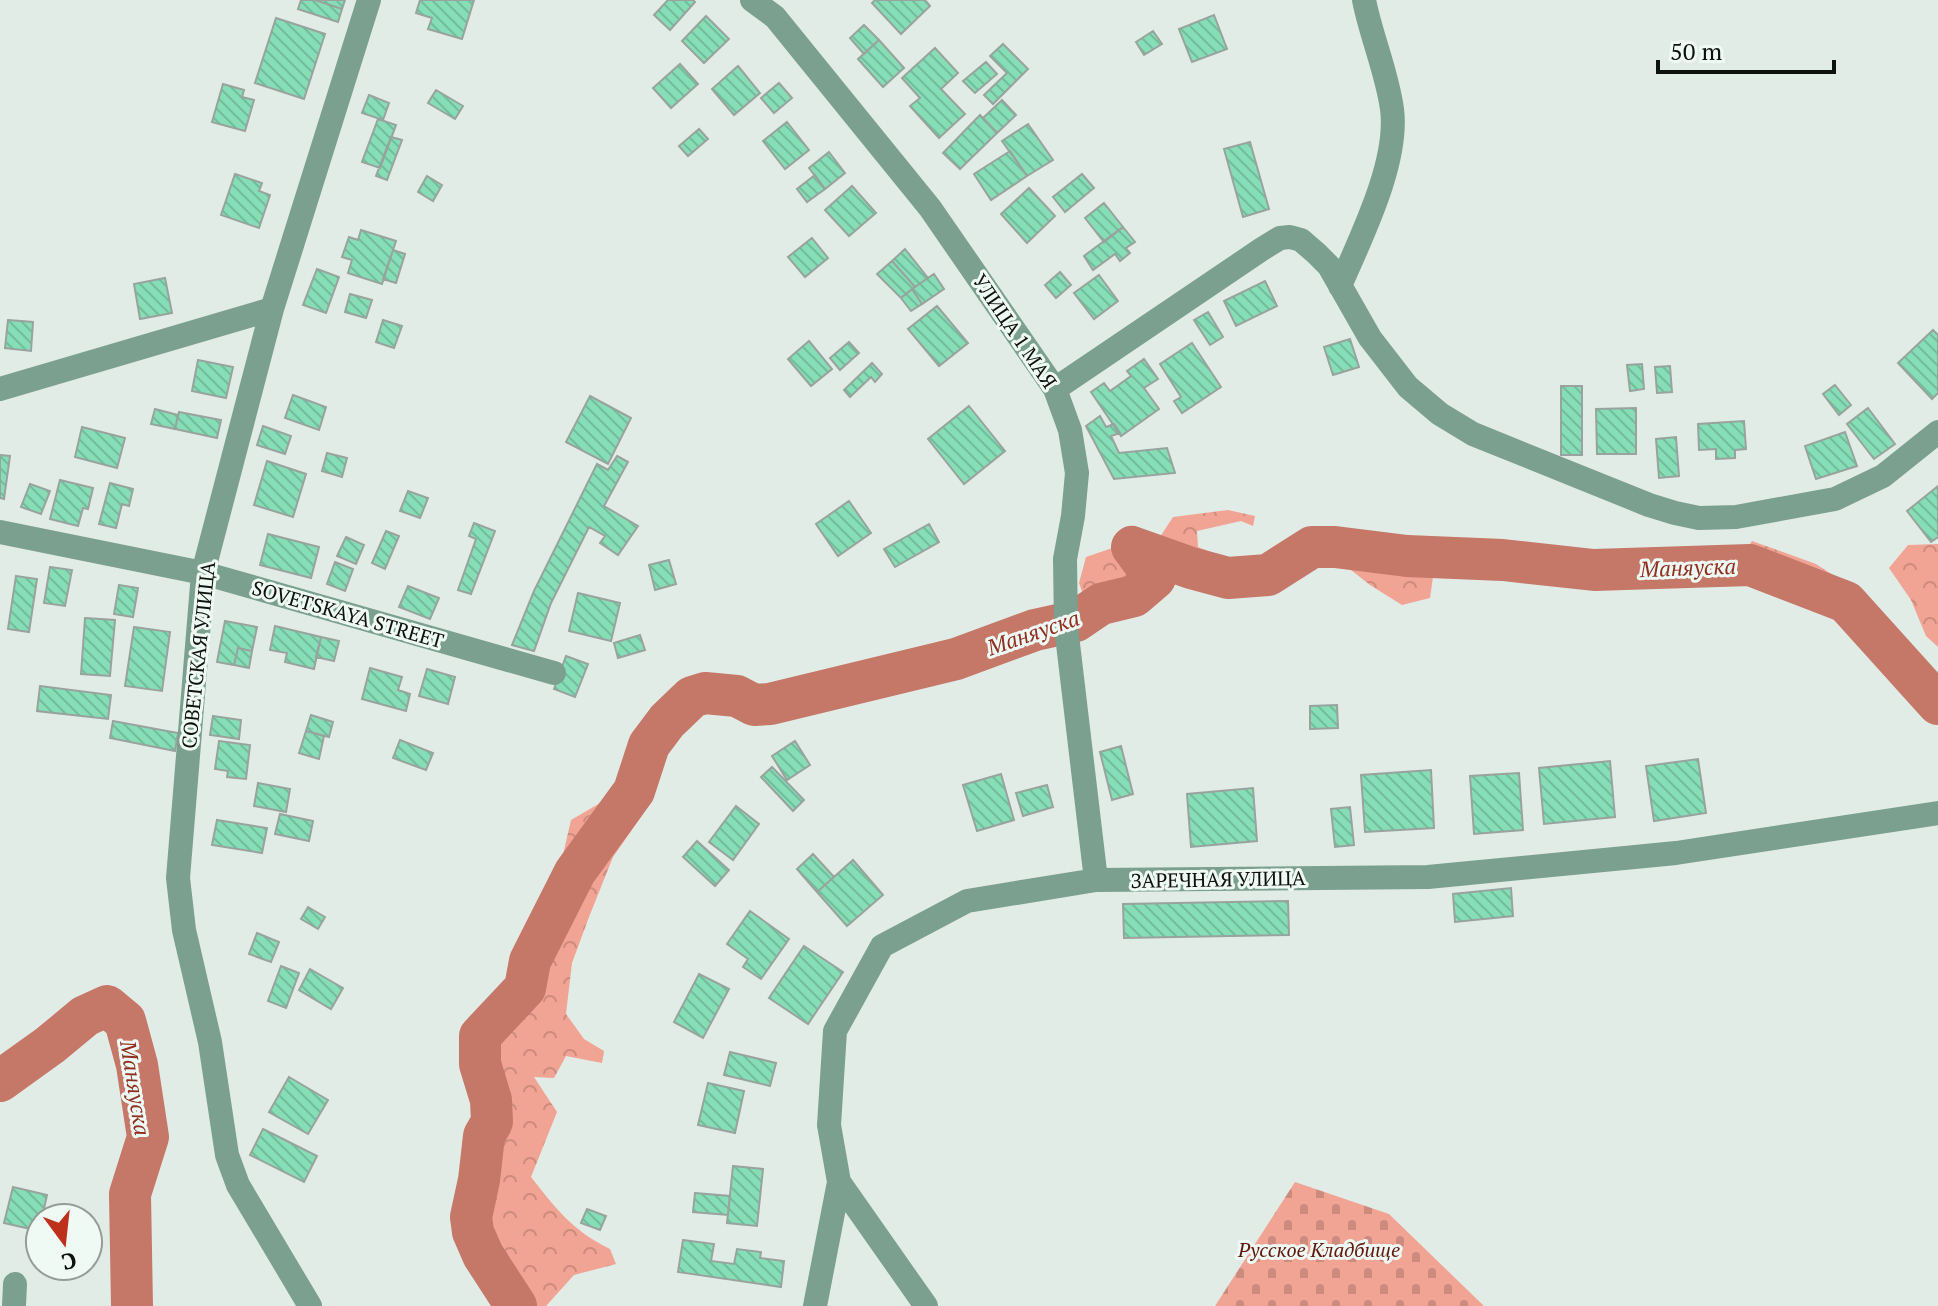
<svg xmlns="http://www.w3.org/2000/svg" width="1938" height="1306" viewBox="0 0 1938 1306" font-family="'PT Serif',serif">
	<defs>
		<pattern id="forest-crowns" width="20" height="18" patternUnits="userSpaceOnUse" patternTransform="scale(2)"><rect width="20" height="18" fill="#f1a394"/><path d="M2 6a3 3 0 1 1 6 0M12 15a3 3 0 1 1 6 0" fill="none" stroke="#cd8b7e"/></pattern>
		<pattern id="cemetery-stones" width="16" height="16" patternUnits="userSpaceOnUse" patternTransform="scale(2)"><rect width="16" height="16" fill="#f1a394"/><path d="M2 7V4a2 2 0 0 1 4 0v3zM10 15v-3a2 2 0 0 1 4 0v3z" fill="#cd8b7e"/></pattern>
		<pattern id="building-back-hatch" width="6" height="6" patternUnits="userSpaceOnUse" patternTransform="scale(2)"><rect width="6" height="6" fill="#86deb7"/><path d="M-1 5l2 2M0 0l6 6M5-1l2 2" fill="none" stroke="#72bd9c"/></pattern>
	</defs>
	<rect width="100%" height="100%" fill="#e2ece7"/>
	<path fill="url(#forest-crowns)" d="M1228,510l27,6 -2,10 -12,-5 -44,10 1,16 15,6 9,8 -39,-2 -29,-7 -16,8 16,10 -14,15 -55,15 -6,-17 7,-26 41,-14 31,-3 15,-23z
		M1393,536l27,5 17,8 -7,49 -28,7 -32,-20 -19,-15 8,-28z
		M1752,541l64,23 46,30 76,83v39l-23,-16 -28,-43 -106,-74 -42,-23z
		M1938,544v103l-12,-11 -15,-36 -22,-32 19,-23z
		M642,794l8,3 -7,17 -30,43 -24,60 -17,46 -6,51 18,25 20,12 -2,12 -36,-7 -12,22 -20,-1 23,35 -26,65c26,33 41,53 79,72l6,15 -42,11 -28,31h-27l1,-14 -33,-53 -7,-31 3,-157 79,-192 9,-39 36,-21z"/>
	<path fill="url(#cemetery-stones)" d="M1295,1182l94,32 95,92h-269z"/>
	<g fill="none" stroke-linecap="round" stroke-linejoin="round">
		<path stroke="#c57768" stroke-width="42" d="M0,1081l50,-36 35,-29 22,-10 18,15 12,44 11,72 -18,57 2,112
			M516,1306l-33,-51 -10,-23 -2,-15 8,-37 5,-44 8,-14 -1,-22 -11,-36v-28l45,-48 5,-27 45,-89 59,-81 15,-46 18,-24 25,-24 13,-4 32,3 17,9 16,-1 186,-45 79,-29 41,-9 25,-17 33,-8 21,-18 -23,-31 59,21 37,10 40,-3 44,-28h23l72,9 96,4 91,10 156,-5 96,37 92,102"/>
	</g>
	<path fill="url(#building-back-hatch)" stroke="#99a39e" stroke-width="2" d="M301,0h14l27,9 -4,13 -40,-13z
		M315,0h30l-3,9z
		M420,0h54l-12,39 -34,-10 4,-11 -16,-5z
		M668,0h25l2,2 -25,28 -16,-15z
		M875,0h50l5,6 -29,28 -29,-31z
		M1214,15l13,34 -35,13 -13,-33z
		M706,16l23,23 -25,24 -22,-22z
		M276,18l49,16 -21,65 -49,-16z
		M864,25l15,15 -15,14 -14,-16z
		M1153,31l9,13 -18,11 -8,-13z
		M879,40l25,28 -21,19 -25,-28z
		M1003,44l25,25 -35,35 -9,-9 23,-22 -17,-17z
		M935,48l23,25 -17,16 24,25 -26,24 -29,-32 10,-8 -18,-20z
		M986,62l11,12 -22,19 -12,-12z
		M680,64l18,20 -27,24 -18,-20z
		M738,66l22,27 -26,22 -22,-26z
		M779,83l13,15 -18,15 -13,-15z
		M223,84l21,6 -2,7 12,3 -9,31 -33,-9z
		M436,90l27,16 -8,13 -27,-16z
		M369,95l20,8 -6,17 -21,-7z
		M1002,100l14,15 -19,18 -14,-15z
		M980,115l17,18 -37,36 -17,-16z
		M378,119l18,6 -16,43 -18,-6z
		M787,122l22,28 -24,19 -22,-28z
		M1028,124l25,36 -26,16 -25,-35z
		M699,129l9,10 -20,17 -9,-10z
		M391,137l11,3 -15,40 -11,-4z
		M1250,142l19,67 -26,8 -19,-68z
		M1010,151l17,25 -36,24 -17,-26z
		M829,152l16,21 -20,16 -16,-21z
		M235,174l27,9 -3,8 11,4 -11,33 -38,-13z
		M1082,174l12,14 -29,24 -12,-15z
		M815,175l10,14 -18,13 -10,-13z
		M427,176l15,9 -9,16 -15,-9z
		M852,186l24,27 -27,23 -24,-26z
		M1029,188l26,28 -28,27 -26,-29z
		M1104,203l19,24 -19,15 -19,-24z
		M1123,227l12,15 -9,6 4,5 -10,8 -5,-7 -22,16 -9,-14z
		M361,230l35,11 -14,43 -34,-11 4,-13 -10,-3 7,-20 9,3z
		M812,238l16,20 -23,19 -17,-20z
		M905,249l23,29 -13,9 -23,-26z
		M393,250l12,4 -9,29 -13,-4z
		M892,261l23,26 -14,11 -24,-24z
		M317,269l22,8 -13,36 -23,-8z
		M1060,272l11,13 -15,13 -11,-13z
		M934,274l10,15 -22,15 -10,-15z
		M1099,275l19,26 -24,18 -20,-26z
		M165,278l7,35 -32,6 -6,-35z
		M1265,281l12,25 -41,20 -12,-25z
		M912,289l10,15 -11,7 -10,-13z
		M350,294l22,6 -6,18 -21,-6z
		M937,306l31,37 -29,23 -31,-37z
		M1208,312l15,25 -13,8 -16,-25z
		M8,320l25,2 -2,29 -26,-3z
		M383,320l19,6 -8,22 -18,-6z
		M1933,330l5,5v58l-6,6 -34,-36z
		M1350,339l9,28 -26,8 -9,-28z
		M809,341l23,28 -21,17 -23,-27z
		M849,342l10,11 -19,17 -10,-12z
		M1192,343l29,44 -39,26 -8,-12 7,-4 -21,-33z
		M1144,359l14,20 -14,9 15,21 -38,27 -30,-44 13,-9 6,8 21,-15 -4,-5z
		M198,360l35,7 -7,31 -34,-7z
		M872,363l10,11 -7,8 -4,-5 -21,20 -6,-7z
		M1642,364l2,25 -14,2 -3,-26z
		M1670,366l2,26 -15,1 -2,-26z
		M1835,385l16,20 -12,10 -16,-21z
		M1561,386h21v69h-21z
		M293,395l33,12 -7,23 -34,-12z
		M590,396l41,22 -23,46 -42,-22z
		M969,406l36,45 -41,33 -36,-45z
		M1636,408v46h-39l-1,-45z
		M1868,408l27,36 -21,15 -27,-35z
		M155,409l23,6 -3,14 -24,-5z
		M179,412l42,8 -4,18 -42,-9z
		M1100,416l6,11 8,-3 6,9 -9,3 8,17 48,-5 8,25 -61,6 -28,-53z
		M1744,421l2,28 -11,1v8l-19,1v-10l-17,1 -1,-26z
		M263,426l28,10 -6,18 -28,-9z
		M82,427l43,11 -8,30 -42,-11z
		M1845,432l12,34 -41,13 -11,-33z
		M1676,437l3,39 -20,2 -3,-39z
		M327,453l20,5 -5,19 -20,-6z
		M0,455l10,1 -6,43 -4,-1z
		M617,456l11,6 -24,44 34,20 -20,29 -18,-12 5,-7 -16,-9 -38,76 -17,48 -22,-6 22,-54 63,-127 11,6z
		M267,461l39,13 -13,43 -39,-12z
		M60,480l33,8 -5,21 -5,-1 -5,18 -28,-7z
		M110,483l23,6 -4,17 -7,-2 -6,24 -17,-4z
		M30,484l20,7 -9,23 -20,-7z
		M1938,486v51l-7,5 -24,-31z
		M408,491l20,7 -8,20 -20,-7z
		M849,501l22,32 -33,23 -22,-32z
		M474,523l21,8 -24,63 -13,-4 18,-51 -7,-3z
		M929,524l10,18 -44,25 -11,-18z
		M386,531l13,5 -14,33 -13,-6z
		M268,534l51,13 -8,31 -51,-13z
		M346,537l18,8 -8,19 -19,-8z
		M669,560l7,24 -21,6 -6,-25z
		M335,562l18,7 -8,22 -18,-7z
		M50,567l22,3 -7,36 -21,-3z
		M16,576l21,3 -8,53 -21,-3z
		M119,585l19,3 -5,29 -19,-3z
		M408,586l31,12 -9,21 -31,-12z
		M578,593l42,10 -9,38 -42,-10z
		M85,618l30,2 -5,56 -29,-2z
		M225,621l32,6 -5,24 -14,-3 -4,17 -17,-3z
		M275,626l46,11 -7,32 -29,-7 2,-9 -17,-3z
		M134,627l36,5 -8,59 -37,-5z
		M640,635l5,15 -27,8 -4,-15z
		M321,637l18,4 -5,20 -18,-4z
		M238,648l14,3 -3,17 -15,-3z
		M566,656l22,8 -13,33 -21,-8z
		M370,668l32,9 -4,13 12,4 -4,17 -44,-12z
		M427,669l28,8 -7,27 -29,-8z
		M40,686l71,9 -3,24 -71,-8z
		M1337,705l1,23 -28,1v-23z
		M311,715l22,7 -4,15 -23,-6z
		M213,716l28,4 -2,19 -29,-4z
		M113,721l65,12 -3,18 -65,-13z
		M306,731l18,5 -5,23 -20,-6z
		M400,740l33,13 -7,17 -33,-12z
		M219,741l31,4 -4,34 -19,-2 1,-6 -13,-2z
		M795,741l15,24 -23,15 -15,-24z
		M1121,746l12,48 -21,6 -12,-48z
		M1698,759l8,54 -52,8 -8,-55z
		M1610,761l5,56 -71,7 -5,-56z
		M772,767l32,33 -11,11 -32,-34z
		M1431,770l3,58 -69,4 -4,-57z
		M1519,773l4,57 -49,4 -4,-58z
		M1001,774l13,46 -37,11 -14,-46z
		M258,783l32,6 -4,23 -32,-6z
		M1047,785l6,22 -30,9 -7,-23z
		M1253,788l4,53 -66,6 -4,-53z
		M736,806l23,18 -26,36 -24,-18z
		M1350,807l4,38 -19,2 -4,-38z
		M280,814l33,7 -4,20 -34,-7z
		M217,820l50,8 -5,25 -50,-8z
		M697,841l32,29 -14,16 -32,-29z
		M813,854l21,23 -17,15 -20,-23z
		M853,860l30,35 -36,31 -30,-34z
		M1511,888l2,28 -58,6 -2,-28z
		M1288,901l1,34 -165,3 -1,-34z
		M308,907l17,10 -7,12 -17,-10z
		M750,911l39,28 -28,40 -18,-12 5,-8 -21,-15z
		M257,933l22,9 -8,20 -22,-8z
		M804,946l39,26 -35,52 -39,-26z
		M281,966l18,7 -13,35 -18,-7z
		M310,969l33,19 -12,21 -32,-19z
		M699,974l30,15 -26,49 -29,-16z
		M730,1052l46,11 -6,23 -46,-11z
		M289,1077l39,23 -20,34 -39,-22z
		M708,1083l36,8 -9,42 -37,-8z
		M263,1129l54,27 -13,26 -54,-27z
		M733,1166l30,3 -6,57 -30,-3z
		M13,1187l34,8 -8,36 -35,-8z
		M695,1193l35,3 -2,19 -35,-3z
		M587,1209l19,7 -6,14 -19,-7z
		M683,1240l31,4 -3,17 23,3 3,-15 24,3 -1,6 24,3 -3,26 -103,-15z"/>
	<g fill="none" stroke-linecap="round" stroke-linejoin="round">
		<path stroke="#7ca08f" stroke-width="24" d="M752,0l23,17 155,191 125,181 15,41 7,43 -4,43 -8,43 1,68 30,253
			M1340,286c21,-49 59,-124 52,-177 -5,-37 -21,-73 -28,-109
			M0,389l272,-80
			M1055,389l207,-140 18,-11 10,-1 11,3 15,13 13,13 41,72 38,49 32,27 33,20 176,71 26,8 24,5 37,-1 99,-18 48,-23 55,-44
			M0,532l203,41 351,100
			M839,1182l87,124
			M14,1306l1,-22
			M310,1306l-72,-121 -11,-30 -17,-113 -26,-112 -6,-52 25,-305 69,-264 97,-309
			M815,1306l24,-124 -10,-57 6,-94 47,-85 85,-45 129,-21 332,-3 248,-24 262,-40"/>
	</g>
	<g text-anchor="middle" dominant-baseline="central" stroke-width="6" stroke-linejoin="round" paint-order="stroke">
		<g font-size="20" fill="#0d110f" stroke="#effaf4">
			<text transform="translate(1015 331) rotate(56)">УЛИЦА 1 МАЯ</text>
			<text transform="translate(348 614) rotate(16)">SOVETSKAYA STREET</text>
			<text transform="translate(198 655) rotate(-84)">СОВЕТСКАЯ УЛИЦА</text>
			<text transform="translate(1218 879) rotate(-1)">ЗАРЕЧНАЯ УЛИЦА</text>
		</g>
		<g font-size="20" font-style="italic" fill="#5f180d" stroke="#effaf4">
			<text x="1319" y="1249">Русское Кладбище</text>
		</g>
		<g font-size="22" font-style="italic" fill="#8f2f20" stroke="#effaf4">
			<text transform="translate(1688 567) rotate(-2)">Маняуска</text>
			<text transform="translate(1033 632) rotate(-19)">Маняуска</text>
			<text transform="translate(136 1088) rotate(81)">Маняуска</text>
		</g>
	</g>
	<g transform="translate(64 1242) rotate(165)"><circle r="38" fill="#effaf4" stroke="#959d98" stroke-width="2"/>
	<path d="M0-6L14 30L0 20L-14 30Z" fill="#bd311c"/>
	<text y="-12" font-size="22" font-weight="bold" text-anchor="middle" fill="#0d110f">С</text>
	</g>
	<path d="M1658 60v12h176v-12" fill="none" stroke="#0d110f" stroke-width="4"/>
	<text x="1670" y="60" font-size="24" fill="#0d110f" stroke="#effaf4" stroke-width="6" paint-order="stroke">50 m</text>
</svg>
